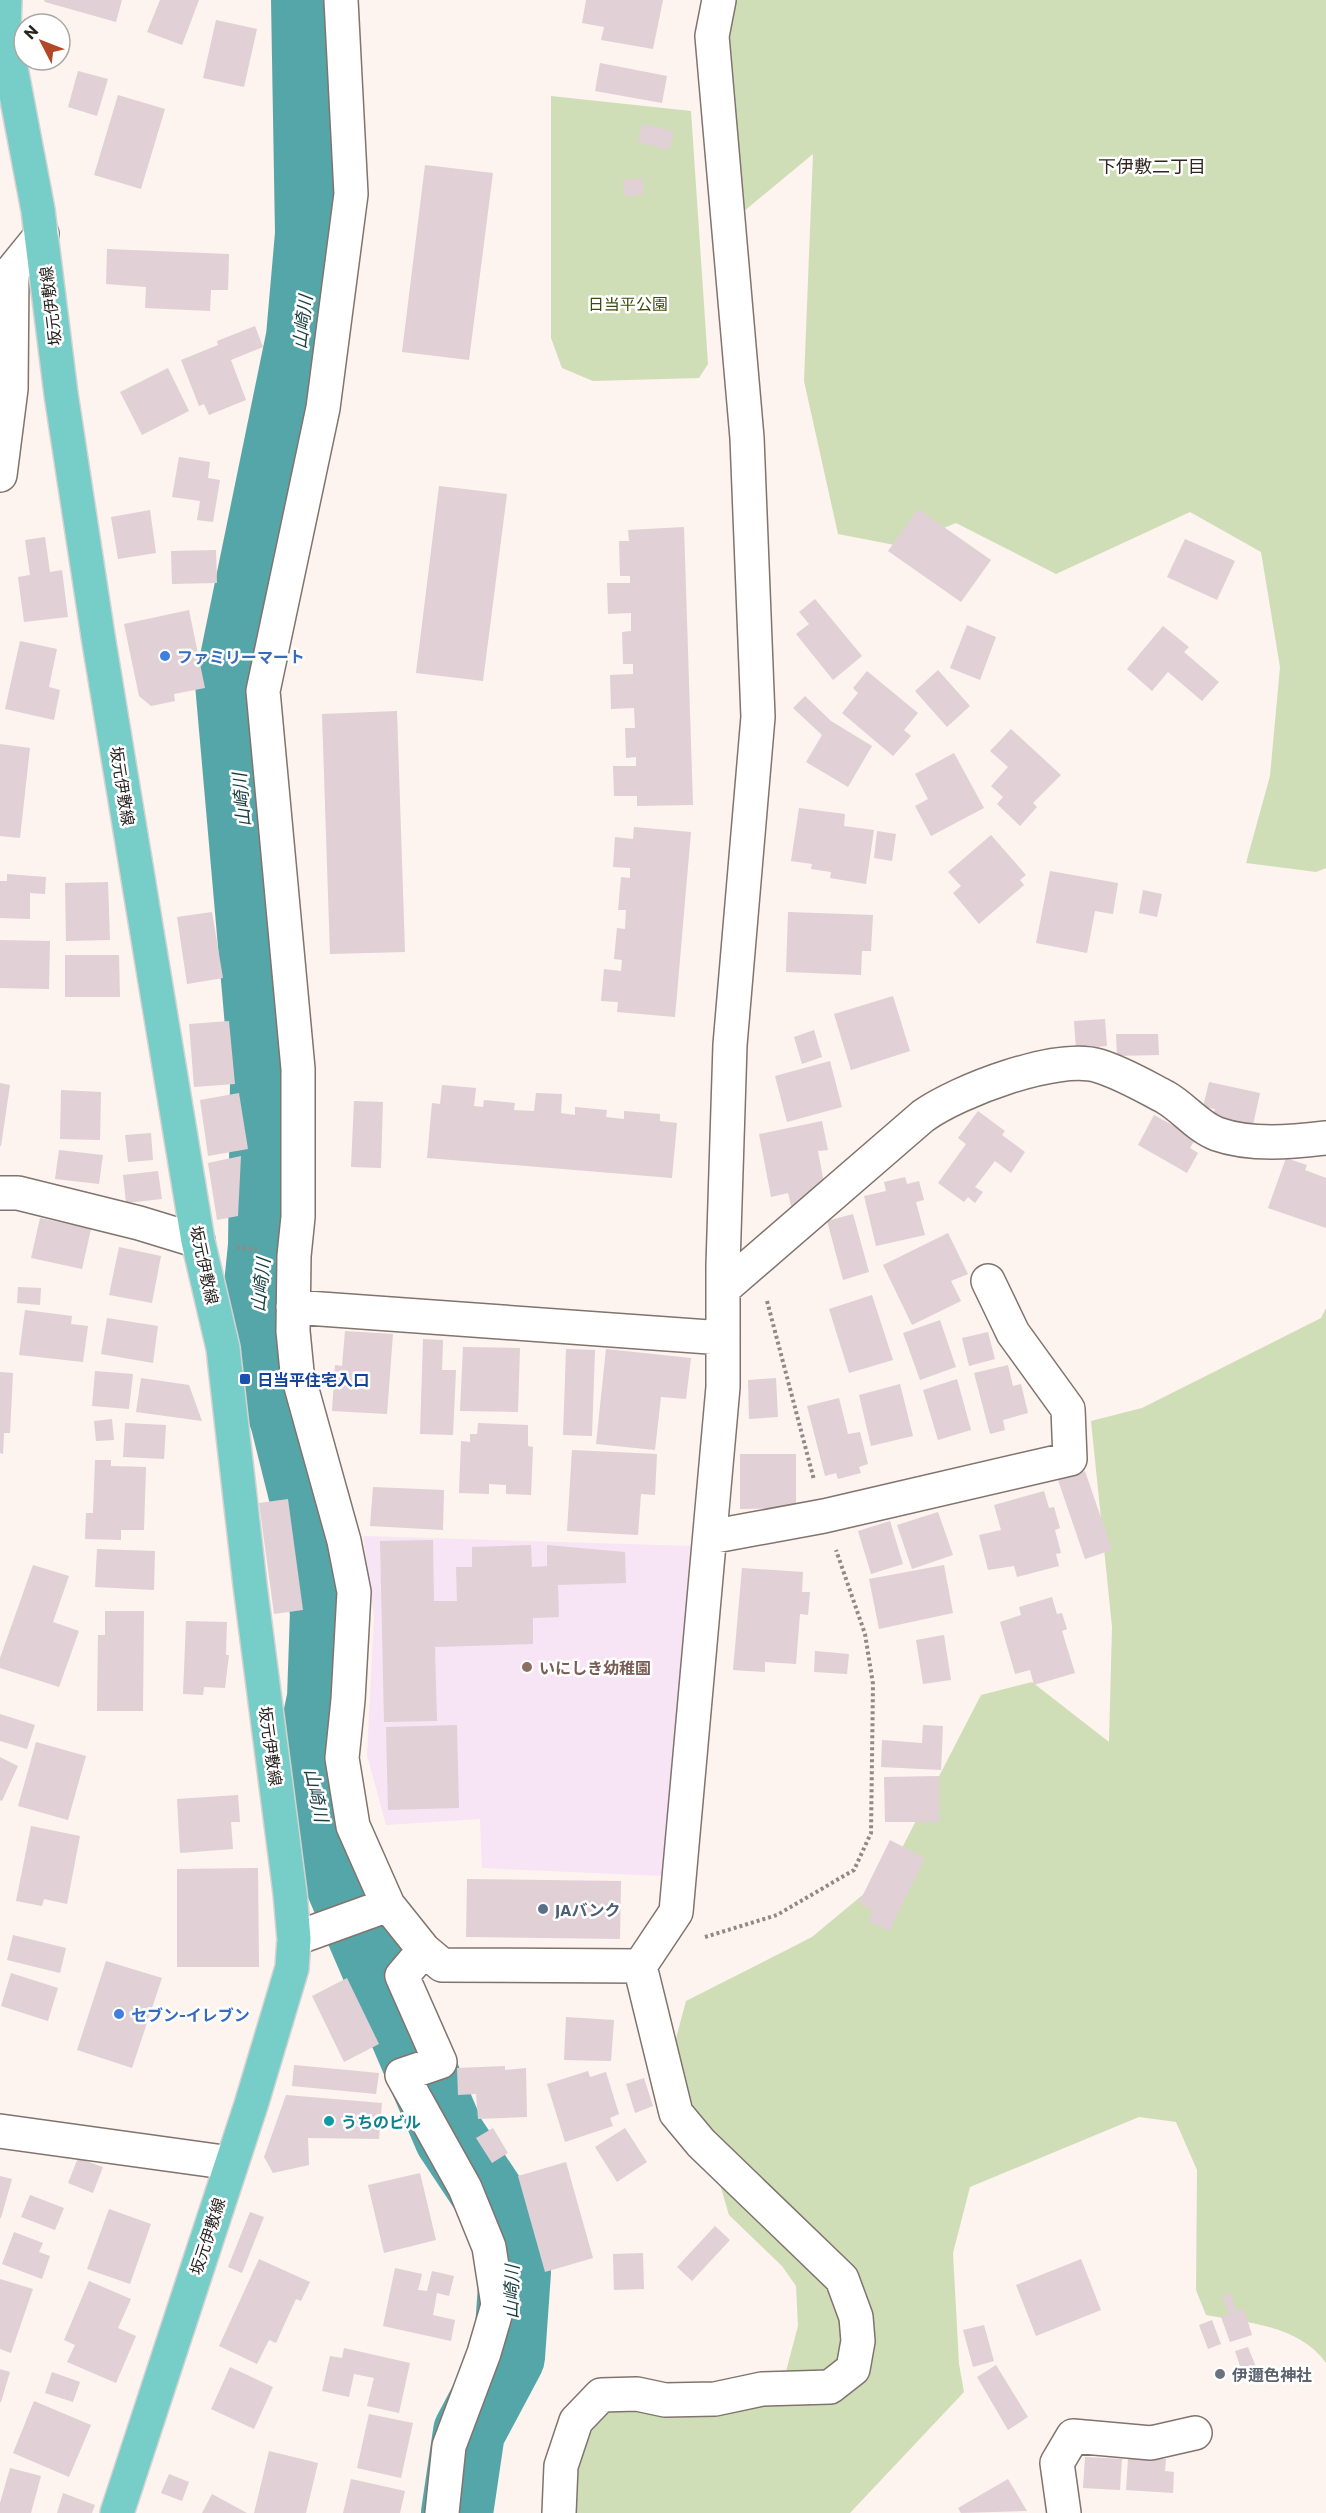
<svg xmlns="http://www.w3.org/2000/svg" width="1326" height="2513" viewBox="0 0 1326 2513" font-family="Commissioner,'Noto Sans JP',sans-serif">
	<rect width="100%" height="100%" fill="#fdf3ef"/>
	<path fill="#f7e4f5" d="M363,1536l329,10 -28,330 -182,-8 -2,-49 -94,6 -19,-70 7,-138z"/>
	<path fill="#d0deb7" d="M727,0h599v868l-10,4 -70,-9 24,-87 10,-109 -19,-115 -71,-40 -134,62 -100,-51 -56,23 -62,-12 -34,-153 9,-227 -76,63z
		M551,96l140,15 17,253 -9,14 -106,3 -31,-13 -11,-30z
		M1326,1308v1055c-27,-38 -78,-40 -120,-48l-10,-25 1,-120 -21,-48 -37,-5 -169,70 -17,66 6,111 5,28 -114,121h-286l20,-90 17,-16 184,-32 13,-49 -2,-40 -14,-20 -53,-51 -24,-81 -34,-77 15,-56 126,-64 77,-64 92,-178 51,-13 77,60 3,-115 -21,-206 51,-13 179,-90z"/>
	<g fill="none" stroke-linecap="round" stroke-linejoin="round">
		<path stroke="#55a6a9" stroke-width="72" d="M307,0l4,234 -9,103 -71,346 35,399 -2,164 -9,88 31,86 24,96 16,96 -3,86 -14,67 23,97 118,275 53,80 12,55 -6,85 -40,75 -12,81"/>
	</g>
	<path fill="#e1d0d6" d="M44,0h78l-6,22 -71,-20z
		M160,0h39l-17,45 -35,-13z
		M586,0h77l-10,49 -52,-9 3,-13 -22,-4z
		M216,20l41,9 -13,58 -41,-9z
		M600,63l67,13 -5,27 -67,-12z
		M78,71l30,8 -11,37 -29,-9z
		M118,95l47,14 -24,80 -47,-14z
		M642,124l32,7 -5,19 -31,-8z
		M425,165l68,8 -24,187 -67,-8z
		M642,178l2,16 -19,3 -2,-17z
		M107,249l122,5 -1,36h-17l-1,21 -65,-3 1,-21 -40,-3z
		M255,326l8,21 -32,13 15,40 -37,15 -5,-11 -5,2 -18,-46 37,-15 -1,-4z
		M168,368l21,43 -47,24 -22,-43z
		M179,457l31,5 -2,16 12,2 -7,42 -16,-2 3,-19 -28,-4z
		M439,486l68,8 -24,187 -67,-8z
		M918,509l73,51 -30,42 -73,-51z
		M150,510l6,43 -38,6 -7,-42z
		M684,527l9,278 -56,1v-10h-23l-1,-30h23v-9l-10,1 -1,-30h10l-1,-20 -23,1 -1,-34 23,-1v-10h-10l-1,-32 9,-1v-18l-23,1 -1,-31h23v-7h-10l-1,-35h10l-1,-11z
		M45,537l5,35 12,-2 6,47 -44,5 -6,-45 12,-2 -5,-35z
		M1185,539l50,22 -18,39 -50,-23z
		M216,550l1,33 -45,1 -1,-33z
		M815,599l47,57 -29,24 -37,-46 13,-10 -10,-12z
		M189,610l16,78 -31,6 1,7 -24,5 -12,-10 -15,-72z
		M967,625l29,12 -16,43 -30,-12z
		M1163,626l26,21 -5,5 35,30 -17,19 -34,-29 -16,19 -25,-22z
		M20,641l37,8 -8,38 11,3 -6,30 -49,-11z
		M938,670l32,36 -23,21 -32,-36z
		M867,671l51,42 -14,17 7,6 -18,20 -51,-43 16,-20 -5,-5z
		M805,696l26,25 41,25 -24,41 -42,-25 16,-27 -29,-27z
		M397,711l8,241 -75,2 -8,-240z
		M1011,729l50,46 -28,28 4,4 -17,19 -23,-22 6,-7 -12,-11 17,-19 -18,-16z
		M0,744l30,4 -10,90 -20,-2z
		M954,753l30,55 -53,28 -16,-30 13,-7 -13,-25z
		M799,808l46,6 -1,12 30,4 -8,54 -36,-6 1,-6 -20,-3 1,-5 -21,-3z
		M634,827l57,5 -16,185 -58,-5 1,-10 -17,-1 3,-32 17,2 1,-11 -8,-1 3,-31 8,1 1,-19h-8l3,-33 9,1v-10l-17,-1 2,-30 18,2z
		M877,831l19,3 -4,27 -18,-3z
		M991,835l35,40 -6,5 4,5 -45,39 -26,-31 8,-7 -13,-14z
		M1050,871l68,12 -5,31 -18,-3 -8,42 -51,-10z
		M7,874l39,3 -1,17 -15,-1v26l-30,-1v-37h7z
		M108,882l2,58 -44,1 -1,-58z
		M1143,890l19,4 -5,23 -18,-4z
		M212,912l11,66 -36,6 -10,-67z
		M788,912l85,3 -2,36h-9l-1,24 -75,-3z
		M0,940l50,1 -1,48 -49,-1z
		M65,955h54l1,42h-55z
		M893,996l17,55 -59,19 -17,-56z
		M1105,1019l2,27 -31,3 -2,-28z
		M229,1021l6,63 -41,3 -5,-63z
		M814,1030l8,27 -20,7 -8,-27z
		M1116,1034h42l1,21 -42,1z
		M830,1061l12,46 -55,15 -12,-46z
		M1209,1082l51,11 -7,32 -40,-9 2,-7 -12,-2z
		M0,1083l10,2 -9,61h-1z
		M442,1085l34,3 -2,18 9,1 1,-7 31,3 -1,7 20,1 2,-18 26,1 -1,19 14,2v-8l32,3 -1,7 18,2v-8l36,3v7l17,2 -5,55 -245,-20 5,-55 8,1z
		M61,1090l40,2 -1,48 -40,-1z
		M239,1093l9,56 -40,7 -8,-56z
		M354,1101l29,1 -2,66 -30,-1z
		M978,1111l27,20 -3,4 23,17 -14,21 -16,-12 -20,26 8,5 -8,11 -7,-6 -4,5 -26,-19 28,-39 -8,-6z
		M1154,1115l42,23 -6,10 8,5 -11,20 -49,-28z
		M822,1121l6,29 -10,1 6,32 -6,1v4l-26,22 -4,-17 -17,4 -12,-63z
		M151,1133l2,27 -25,2 -3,-27z
		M59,1150l44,5 -4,29 -44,-5z
		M241,1156l-3,60 -21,4 -9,-57z
		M1286,1158l21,7 -2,5 21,8v50l-58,-20z
		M158,1171l4,28 -36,4 -3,-28z
		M905,1177l2,7 12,-3 5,19 -8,2 9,33 -49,11 -12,-50 22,-5 -2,-9z
		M853,1214l16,58 -26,8 -16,-59z
		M40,1218l51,11 -9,40 -51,-11z
		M948,1233l20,41 -17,7 10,20 -49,24 -29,-60z
		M119,1247l42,9 -9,47 -43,-8z
		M18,1287l23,1 -1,17 -23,-2z
		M872,1295l21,65 -44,13 -20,-64z
		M25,1310l47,6 -1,8 17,2 -5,36 -64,-7z
		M107,1318l51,8 -5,37 -52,-9z
		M940,1320l16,47 -36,13 -17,-47z
		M345,1331l48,3 -6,80 -55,-3 3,-46 7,1z
		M988,1332l7,27 -26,7 -7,-28z
		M423,1339l20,1 -1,30h14l-3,65 -33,-1z
		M463,1347l57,1 -2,64 -58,-1z
		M566,1349l29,1 -3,86 -29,-1z
		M606,1349l85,9 -5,41 -25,-2 -6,53 -59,-6z
		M1008,1365l5,21 8,-2 7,29 -25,7 2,10 -15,4 -16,-61z
		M95,1371l38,3 -4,35 -37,-3z
		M0,1372l13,1 -3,60h-6l-1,21 -3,-1z
		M141,1378l48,7 13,36 -66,-9z
		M776,1378l2,39 -29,2 -1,-39z
		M957,1379l14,51 -33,10 -15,-50z
		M900,1384l13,52 -42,10 -12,-51z
		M839,1398l9,36 12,-2 8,32 -9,3 2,6 -23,6 -2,-6 -11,3 -18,-70z
		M112,1419l2,21 -18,1 -2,-20z
		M125,1423l41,2 -2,34 -41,-2z
		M478,1423l50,2v21l5,1 -2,48 -25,-1v-9l-17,-1v10l-30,-1 2,-52 9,1v-8h7z
		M572,1450l85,4 -2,41 -14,-1 -3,41 -71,-4z
		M740,1454h56v54l-56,1z
		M95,1460h16v6l35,1 -2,63h-23v10l-36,-1 1,-26h7z
		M1085,1471l27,79 -27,9 -27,-79z
		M373,1487l71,3 -1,40 -73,-4z
		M1044,1491l5,17 5,-1 6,21 -5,2 6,23 -5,1 3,12 -42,11 -3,-11 -26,4 -9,-35 22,-5 -7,-25z
		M288,1499l15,111 -29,4 -15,-111z
		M938,1512l15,43 -41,14 -15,-44z
		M890,1521l13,43 -32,10 -13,-43z
		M433,1540l1,61h23l-1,-34h16v-20l59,-2 1,22 15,-1v-21l78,7 1,31 -68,2 1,32 -26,1v26l-98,3 2,74 -53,1 -4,-181z
		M97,1549l58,2 -1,39 -59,-3z
		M33,1565l36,11 -16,46 26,9 -20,56 -59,-19v-10z
		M944,1565l9,48 -74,16 -10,-50z
		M742,1568l61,4 -1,20h8l-2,23 -8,-1 -4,50 -31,-2v10l-32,-2z
		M1052,1597l5,17 5,-1 5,16 -5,2 13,42 -41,12 -4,-15 -15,4 -15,-52 21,-7 -2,-8z
		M105,1611h39l-1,100h-46l1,-76h7z
		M186,1621l41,1 -1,33h3l-4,33 -21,-1 -1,8 -20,-1z
		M944,1635l7,45 -28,4 -7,-44z
		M815,1651l34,3 -2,20 -33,-2z
		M0,1714l35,11 -8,24 -27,-8z
		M457,1725l2,83 -71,2 -2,-83z
		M923,1725l20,1 -2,44 -60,-3 1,-27 40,3z
		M36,1742l50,14 -18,64 -50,-14z
		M0,1757l18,9 -16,35 -2,-1z
		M939,1776v46h-54l-1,-45z
		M238,1795l2,27h-9l2,27 -53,4 -3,-54z
		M31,1826l49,10 -13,68 -23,-5 -2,7 -26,-5z
		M890,1840l35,18 -36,73 -21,-10 5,-11 -14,-7z
		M258,1868l1,99h-82v-98z
		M467,1879l154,2 -1,58 -154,-2z
		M13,1935l53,13 -6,25 -53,-13z
		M106,1961l56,17 -30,90 -55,-18z
		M11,1973l47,15 -10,33 -47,-15z
		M347,1978l32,66 -35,18 -32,-66z
		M566,2017l48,3 -3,41 -47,-1z
		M294,2065l85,8 -3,21 -84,-8z
		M505,2066v4l21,-2 1,49 -49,2 -2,-25 -18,1 -1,-27z
		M588,2071l2,6 16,-5 13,42 -9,4 3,8 -48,16 -18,-58z
		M644,2078l9,28 -18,7 -9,-29z
		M286,2095l96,8 -3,36 -71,-1 1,27 -36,8 -9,-16z
		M493,2128l15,25 -16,10 -16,-25z
		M625,2128l22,34 -30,20 -22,-35z
		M78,2158l25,9 -10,26 -25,-10z
		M566,2162l27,96 -48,14 -27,-96z
		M420,2173l16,67 -52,13 -16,-68z
		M0,2176l12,3 -11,39h-1z
		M30,2195l34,13 -9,22 -34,-13z
		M109,2209l42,15 -21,60 -43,-15z
		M250,2212l14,5 -22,56 -14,-6z
		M715,2226l15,14 -38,41 -15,-14z
		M14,2232l29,11 -4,9 11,4 -8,23 -40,-15z
		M643,2253l1,36 -30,1 -1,-36z
		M259,2259l51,23 -9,19 -5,-2 -20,44 -7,-3 -12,24 -38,-18z
		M1081,2259l20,51 -65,26 -20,-51z
		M395,2268l27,6 -4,16 9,1 5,-20 22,5 -5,20 -12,-3 -4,22 22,5 -4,21 -68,-15z
		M0,2279l33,10 -22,64 -11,-4z
		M89,2281l42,18 -13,29 18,8 -20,47 -49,-21 8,-17 -11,-5z
		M1230,2293l6,18 8,-2 8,26 -22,7 -9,-25 8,-3 -7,-18z
		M1212,2320l9,24 -13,5 -9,-24z
		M984,2325l10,36 -21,6 -10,-37z
		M1248,2347l8,20 -14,5 -7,-21z
		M344,2348l66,15 -11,50 -32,-7 7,-28 -20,-4 -5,23 -27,-6 8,-35 12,2z
		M996,2365l32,52 -20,13 -31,-53z
		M230,2367l43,20 -19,42 -43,-20z
		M0,2369l10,3 -9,30h-1z
		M52,2372l28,10 -7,20 -28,-9z
		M34,2401l57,24 -22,52 -56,-24z
		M369,2414l44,9 -12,55 -44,-10z
		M269,2451l49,12 -12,50h-52z
		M1085,2457l37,2 -2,31 -37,-2z
		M1128,2457l38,2 -1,12 9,1 -1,21 -47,-3z
		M10,2468l31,8 -10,37h-31v-10z
		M169,2474l20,8 -7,19 -21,-8z
		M351,2479l54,12 -5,22h-57z
		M1008,2479l19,32 -66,2 -3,-5z
		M63,2493l32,12 -3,8h-35z
		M212,2494l35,19h-45z"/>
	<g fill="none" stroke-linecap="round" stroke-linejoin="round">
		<defs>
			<path id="minor" d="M341,0l10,194 -28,214 -60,283 35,378v148l-4,39 -1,75 4,41 47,169 10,51 -6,108 -6,58 11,68 35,79 36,45 18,15 198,1 36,-54 47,-525v-122l7,-220 28,-328 -11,-279 -35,-402 7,-36
				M0,475l11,-86 1,-118 30,-37
				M0,1193h18l121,30 59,18
				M723,1289l200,-173c35,-25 134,-63 176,-50 23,7 45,20 66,31 18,10 33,30 52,37 34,12 75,8 109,4
				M293,1307l430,31
				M710,1537l114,-21 246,-57 -2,-50 -55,-76 -25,-52
				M294,1939l94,-34
				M424,1950l-22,26 38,86 -38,13 63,113 24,59 9,58 -14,48 -35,93 -7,67
				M0,2131l231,32
				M559,2513l2,-47 15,-45 25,-26 36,-1 28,6 50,-1 47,-10 68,-2 23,-18 5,-28 -2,-24 -14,-38 -141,-136 -25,-30 -36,-147
				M1064,2513l-7,-50 16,-27 78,7 44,-10"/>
			<path id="major" d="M5,0l-1,31 34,179 23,184 37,242 100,605 25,107 27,237 40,308 4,46 -2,29 -41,137 -134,408"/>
		</defs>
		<use href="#minor" stroke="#81736d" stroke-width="36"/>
		<use href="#major" stroke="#d4d3d2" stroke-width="36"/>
		<path stroke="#908986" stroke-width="4" stroke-dasharray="3 3" stroke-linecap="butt" d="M237,1247l20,3
			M767,1301l47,179
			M705,1937l72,-22 77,-45 17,-37 2,-149 -8,-50 -29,-84"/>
		<use href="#minor" stroke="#fff" stroke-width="33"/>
		<use href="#major" stroke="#77cdc8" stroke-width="33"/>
	</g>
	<g fill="#3f7fe0" stroke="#fff" stroke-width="2">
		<circle cx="165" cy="656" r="6"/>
		<circle cx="119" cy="2014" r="6"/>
	</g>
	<rect fill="#1a4fb4" stroke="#fff" stroke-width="2" x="239" y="1373" width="12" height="12" rx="3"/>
	<circle fill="#8d6e63" stroke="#fff" stroke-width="2" cx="527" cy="1667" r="6"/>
	<circle fill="#5c6f8a" stroke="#fff" stroke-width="2" cx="543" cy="1909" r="6"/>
	<circle fill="#0f9aa8" stroke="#fff" stroke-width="2" cx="329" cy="2121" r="6"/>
	<circle fill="#6b7280" stroke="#fff" stroke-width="2" cx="1220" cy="2374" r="6"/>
	<g text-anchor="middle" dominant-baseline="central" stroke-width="5" stroke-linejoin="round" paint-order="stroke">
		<g font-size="16" fill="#3a4b0b" stroke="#fff">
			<text x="628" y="303">日当平公園</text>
		</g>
		<g font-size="16" fill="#282220" stroke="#fff">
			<text transform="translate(50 306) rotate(-97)">坂元伊敷線</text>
			<text transform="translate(123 786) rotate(81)">坂元伊敷線</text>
			<text transform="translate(205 1265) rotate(78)">坂元伊敷線</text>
			<text transform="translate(271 1746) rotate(82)">坂元伊敷線</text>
			<text transform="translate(207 2236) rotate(-72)">坂元伊敷線</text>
		</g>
		<g font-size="16" font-weight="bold" fill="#366cbe" stroke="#fff" text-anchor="start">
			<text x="177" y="656">ファミリーマート</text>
			<text x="131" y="2014">セブン-イレブン</text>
		</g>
		<g font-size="16" font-weight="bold" fill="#164399" stroke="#fff" text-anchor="start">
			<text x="257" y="1379">日当平住宅入口</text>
		</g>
		<g font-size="16" font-weight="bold" fill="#785e54" stroke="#fff" text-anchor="start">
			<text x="539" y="1667">いにしき幼稚園</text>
		</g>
		<g font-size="16" font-weight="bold" fill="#4e5e75" stroke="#fff" text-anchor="start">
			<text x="555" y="1909">JAバンク</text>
		</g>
		<g font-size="16" font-weight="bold" fill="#0d838f" stroke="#fff" text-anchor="start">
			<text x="341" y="2121">うちのビル</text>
		</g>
		<g font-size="16" font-weight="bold" fill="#5b616d" stroke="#fff" text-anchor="start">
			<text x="1232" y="2374">伊邇色神社</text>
		</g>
		<g font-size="18" fill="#322621" stroke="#fff">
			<text x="1152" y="166">下伊敷二丁目</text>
		</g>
		<g font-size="18" font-style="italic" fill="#183e40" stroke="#fff">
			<text transform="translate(302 322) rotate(-83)">山崎川</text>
			<text transform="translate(241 800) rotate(-95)">山崎川</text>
			<text transform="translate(260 1285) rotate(-84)">山崎川</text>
			<text transform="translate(317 1795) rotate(78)">山崎川</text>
			<text transform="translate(511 2292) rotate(-89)">山崎川</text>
		</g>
	</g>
	<g transform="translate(42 42) rotate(312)"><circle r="28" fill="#ffffff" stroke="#a9a7a6" stroke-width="1.5"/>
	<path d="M0-4.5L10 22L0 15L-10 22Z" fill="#b14827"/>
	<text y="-9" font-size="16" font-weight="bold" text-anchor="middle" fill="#282220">N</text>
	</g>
</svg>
